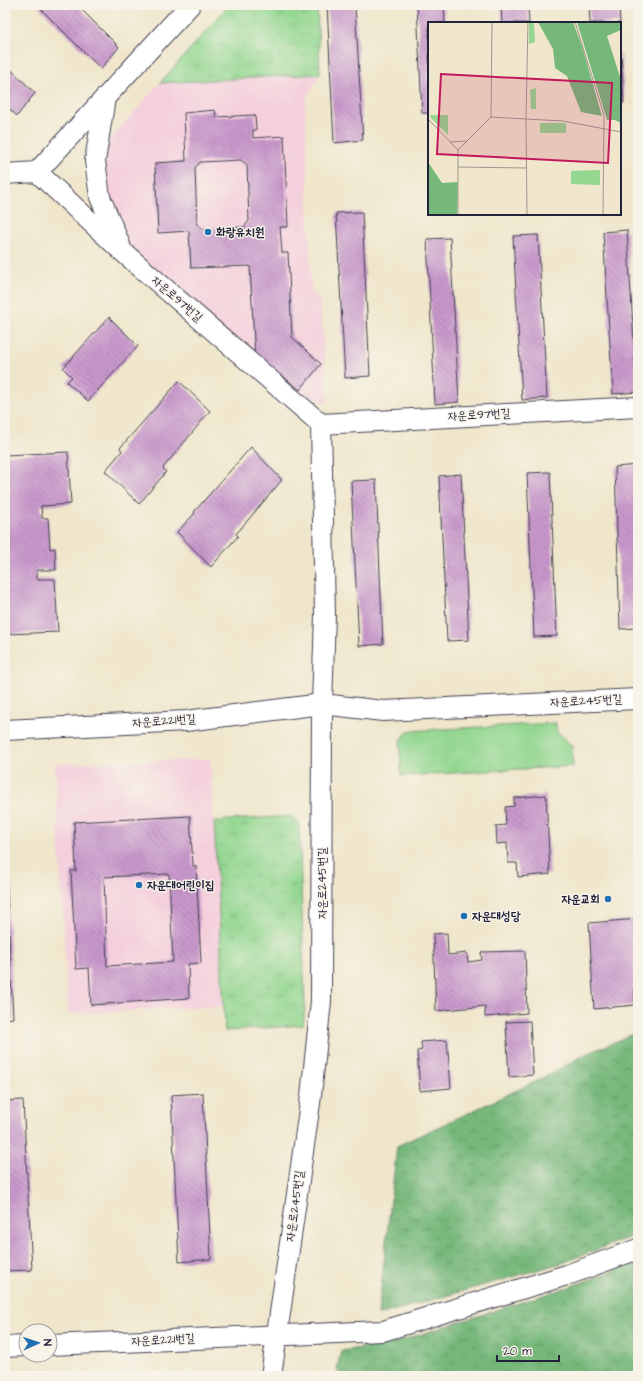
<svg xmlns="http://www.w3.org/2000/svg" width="643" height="1381" viewBox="0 0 643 1381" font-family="'Architects Daughter','Poor Story',sans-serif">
	<defs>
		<pattern id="forest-crowns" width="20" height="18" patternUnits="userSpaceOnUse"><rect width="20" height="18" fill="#76b87a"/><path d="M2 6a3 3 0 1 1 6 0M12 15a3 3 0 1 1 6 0" fill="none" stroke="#609565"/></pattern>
		<pattern id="park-tufts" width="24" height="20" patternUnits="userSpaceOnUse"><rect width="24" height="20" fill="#93d790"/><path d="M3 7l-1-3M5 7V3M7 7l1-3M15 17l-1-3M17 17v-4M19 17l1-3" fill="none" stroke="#7eb87d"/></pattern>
		<pattern id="building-back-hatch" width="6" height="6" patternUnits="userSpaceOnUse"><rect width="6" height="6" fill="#c999cc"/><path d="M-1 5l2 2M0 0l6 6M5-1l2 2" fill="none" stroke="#a37ca7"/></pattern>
	</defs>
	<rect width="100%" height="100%" fill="#f7f3e8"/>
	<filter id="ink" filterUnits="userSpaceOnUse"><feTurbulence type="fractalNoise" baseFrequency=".025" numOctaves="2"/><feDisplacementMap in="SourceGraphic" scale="8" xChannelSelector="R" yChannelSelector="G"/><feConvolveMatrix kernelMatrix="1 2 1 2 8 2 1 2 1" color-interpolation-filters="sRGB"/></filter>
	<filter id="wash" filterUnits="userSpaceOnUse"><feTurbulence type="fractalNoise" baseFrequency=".012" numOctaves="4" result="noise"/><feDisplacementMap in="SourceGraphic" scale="16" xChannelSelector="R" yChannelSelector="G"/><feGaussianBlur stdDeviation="0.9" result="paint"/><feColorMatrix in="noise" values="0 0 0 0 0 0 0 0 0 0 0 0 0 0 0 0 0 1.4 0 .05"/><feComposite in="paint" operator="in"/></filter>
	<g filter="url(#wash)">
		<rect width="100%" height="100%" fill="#efe6cb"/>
		<path fill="#f4cfdc" d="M320,74l-15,26 6,189 9,13 8,99 -33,2 -185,-164 -8,-91 58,-65z
			M210,759l13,247 -155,8 -13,-250z"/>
		<path fill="#93d790" stroke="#5a7c66" d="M556,723v7l16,16 1,20 -172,10 -1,-35 8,-10z"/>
		<path fill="url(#forest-crowns)" stroke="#4c6d5a" d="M638,1032v202l-76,29 -184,52 19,-169 142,-66 47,-26z
			M638,1262v114h-298l-3,-7 4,-18 52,-8 176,-56z"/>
		<path fill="url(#park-tufts)" stroke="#5a7c66" d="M229,5h88l3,69 -160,9z
			M292,816l7,7 6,185 -2,17 -78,6 -11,-210z"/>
		<g id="blocks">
			<path fill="url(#building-back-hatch)" fill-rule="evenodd" d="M37,5h40l42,42 -18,22z
				M327,5h28l8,135 -29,3z
				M417,5h27l1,18h-16v90h-7z
				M501,5h27l1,18h-27z
				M589,5h30l1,18h-30z
				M620,52h1l3,51h-4z
				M5,64l30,29 -18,23 -12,-11z
				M215,110l1,7 39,-2 1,15h-3v8l31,-2 4,91h-8l2,26h6l4,84 29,27 -21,26 -17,-14 -3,3 -25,-19 -5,-94 -59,2 -2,-37 -31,2 -3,-70 31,-2 -2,-48zM241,160l6,5 2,56 -5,6 -41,2 -6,-5 -2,-56 5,-6z
				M362,212l8,164 -25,2 -9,-165z
				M627,230l10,162 -24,2 -10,-162z
				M538,235l9,163 -25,2 -9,-164z
				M450,238l9,164 -24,2 -8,-165z
				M109,317l29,29 -50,55 -21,-19 5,-5 -9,-9z
				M179,381l31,30 -47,57 3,4 -27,32 -34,-33 17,-20 -2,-3z
				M251,447l31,33 -46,54 2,2 -27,31 -34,-35 18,-19 -1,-1z
				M68,452l3,52 -30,2 1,12h6l2,31 5,-1 1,22h-19v9h18l3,53 -50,2 -1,-21h-2v-158z
				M638,465v163l-18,1 -5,-162z
				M550,472l7,164 -23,1 -7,-164z
				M461,474l8,166 -22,1 -8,-165z
				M376,480l7,164 -24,2 -8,-165z
				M546,795l4,79 -32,3 -1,-14h-9l-1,-20 -10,1 -1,-18 10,-1 -1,-18 9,-1v-8z
				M190,816l3,50h3l5,97 -13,1 1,34 -98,7 -2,-37 -13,1 -5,-98h5l-2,-49zM169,874l4,88 -66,4 -3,-89z
				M5,868h1l7,150 -8,1z
				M638,919v46l-4,1 1,39 -41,4 -5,-86z
				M447,933l1,22 19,-2 1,9 14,-2 -1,-8 44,-1 2,62 -42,4v-11l-49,5 -3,-77z
				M530,1021l3,54 -24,2 -3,-55z
				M447,1040l4,48 -31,3 -3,-40 5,-1 -1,-8z
				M203,1093l8,166 -32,3 -8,-167z
				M23,1100l9,170 -27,1v-170z"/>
		</g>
	</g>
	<g filter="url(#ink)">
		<use href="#blocks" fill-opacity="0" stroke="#413f51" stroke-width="1"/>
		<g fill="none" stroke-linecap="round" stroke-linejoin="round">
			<defs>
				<path id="minor" d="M105,98l-10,63 5,36 20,48
					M37,172l86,80 198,172 317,-17
					M5,174l32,-2 153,-167
					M5,730l181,-9 136,-17 3,-89 -4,-191
					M50,1345l333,-14 184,-56 71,-26
					M5,1347l21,-1
					M271,1376l40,-280 10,-95 1,-297 61,7 255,-12"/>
			</defs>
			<use href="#minor" stroke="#413f51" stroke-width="22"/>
			<use href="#minor" stroke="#fff" stroke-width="20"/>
		</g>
	</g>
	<g fill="#1f6fb2" stroke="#f7f3e8" stroke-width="1.5">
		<circle cx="208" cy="232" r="4"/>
		<circle cx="139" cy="885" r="4"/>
		<circle cx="608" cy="899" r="4"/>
		<circle cx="464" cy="916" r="4"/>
	</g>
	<g text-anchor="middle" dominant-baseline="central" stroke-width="3" stroke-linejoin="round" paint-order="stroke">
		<g font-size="12" font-weight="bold" fill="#22223b" stroke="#f7f3e8" text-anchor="start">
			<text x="216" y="232">화랑유치원</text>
			<text x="147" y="885">자운대어린이집</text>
			<text x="600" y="899" text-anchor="end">자운교회</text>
			<text x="472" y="916">자운대성당</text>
		</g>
		<g font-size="12" fill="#22223b" stroke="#f7f3e8">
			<text transform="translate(177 299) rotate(41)">자운로97번길</text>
			<text transform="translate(479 415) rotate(-3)">자운로97번길</text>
			<text transform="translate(586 701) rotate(-3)">자운로245번길</text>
			<text transform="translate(164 721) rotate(-4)">자운로221번길</text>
			<text transform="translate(322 883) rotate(-90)">자운로245번길</text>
			<text transform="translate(295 1206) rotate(-82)">자운로245번길</text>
			<text transform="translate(163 1340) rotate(-3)">자운로221번길</text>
		</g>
	</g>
	<g transform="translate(428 22)">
		<rect width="193" height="193" fill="#efe6cb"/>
		<path d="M104,0l2,2 1,18 -6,2v-21zM108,66v21h-5l-1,-19zM172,148v15l-29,-1v-13z" fill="#93d790"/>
		<path d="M110,0h35l9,24 20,70 -21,-4 -14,-36 -12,-8 -2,-19zM149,0h44v8l-14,6 14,44v43l-6,-3h-8zM0,140l14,21 16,-1 -1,33h-29z" fill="#76b87a"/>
		<path d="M2,93h18v20l-17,-17zM112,101h26v10h-26z" fill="#93d790"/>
		<path fill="none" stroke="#9d9891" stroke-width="1" d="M100,0l-2,97 37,2 58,11M147,0l29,93 -1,100M63,95l35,2 1,96M0,97l30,31v65M22,120l17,-1M30,128l33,-33 1,-95M30,145l69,1"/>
		<path fill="#c2185b" fill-opacity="0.15" stroke="#c2185b" stroke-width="2" d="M13,52l171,9 -4,80 -171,-9z"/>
		<rect width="193" height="193" fill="none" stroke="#22223b" stroke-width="2"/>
	</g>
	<rect width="643" height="1381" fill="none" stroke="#f7f3e8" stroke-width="20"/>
	<g transform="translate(38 1343) rotate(87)"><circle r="19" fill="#f7f3e8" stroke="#a29fa3"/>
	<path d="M0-3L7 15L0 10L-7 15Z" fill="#1f6fb2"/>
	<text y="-6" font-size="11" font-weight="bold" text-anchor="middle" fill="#22223b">N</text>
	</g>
	<path d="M497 1355v6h62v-6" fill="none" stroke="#22223b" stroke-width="2"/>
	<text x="503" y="1355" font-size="12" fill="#22223b" stroke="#f7f3e8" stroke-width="3" paint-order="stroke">20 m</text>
</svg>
